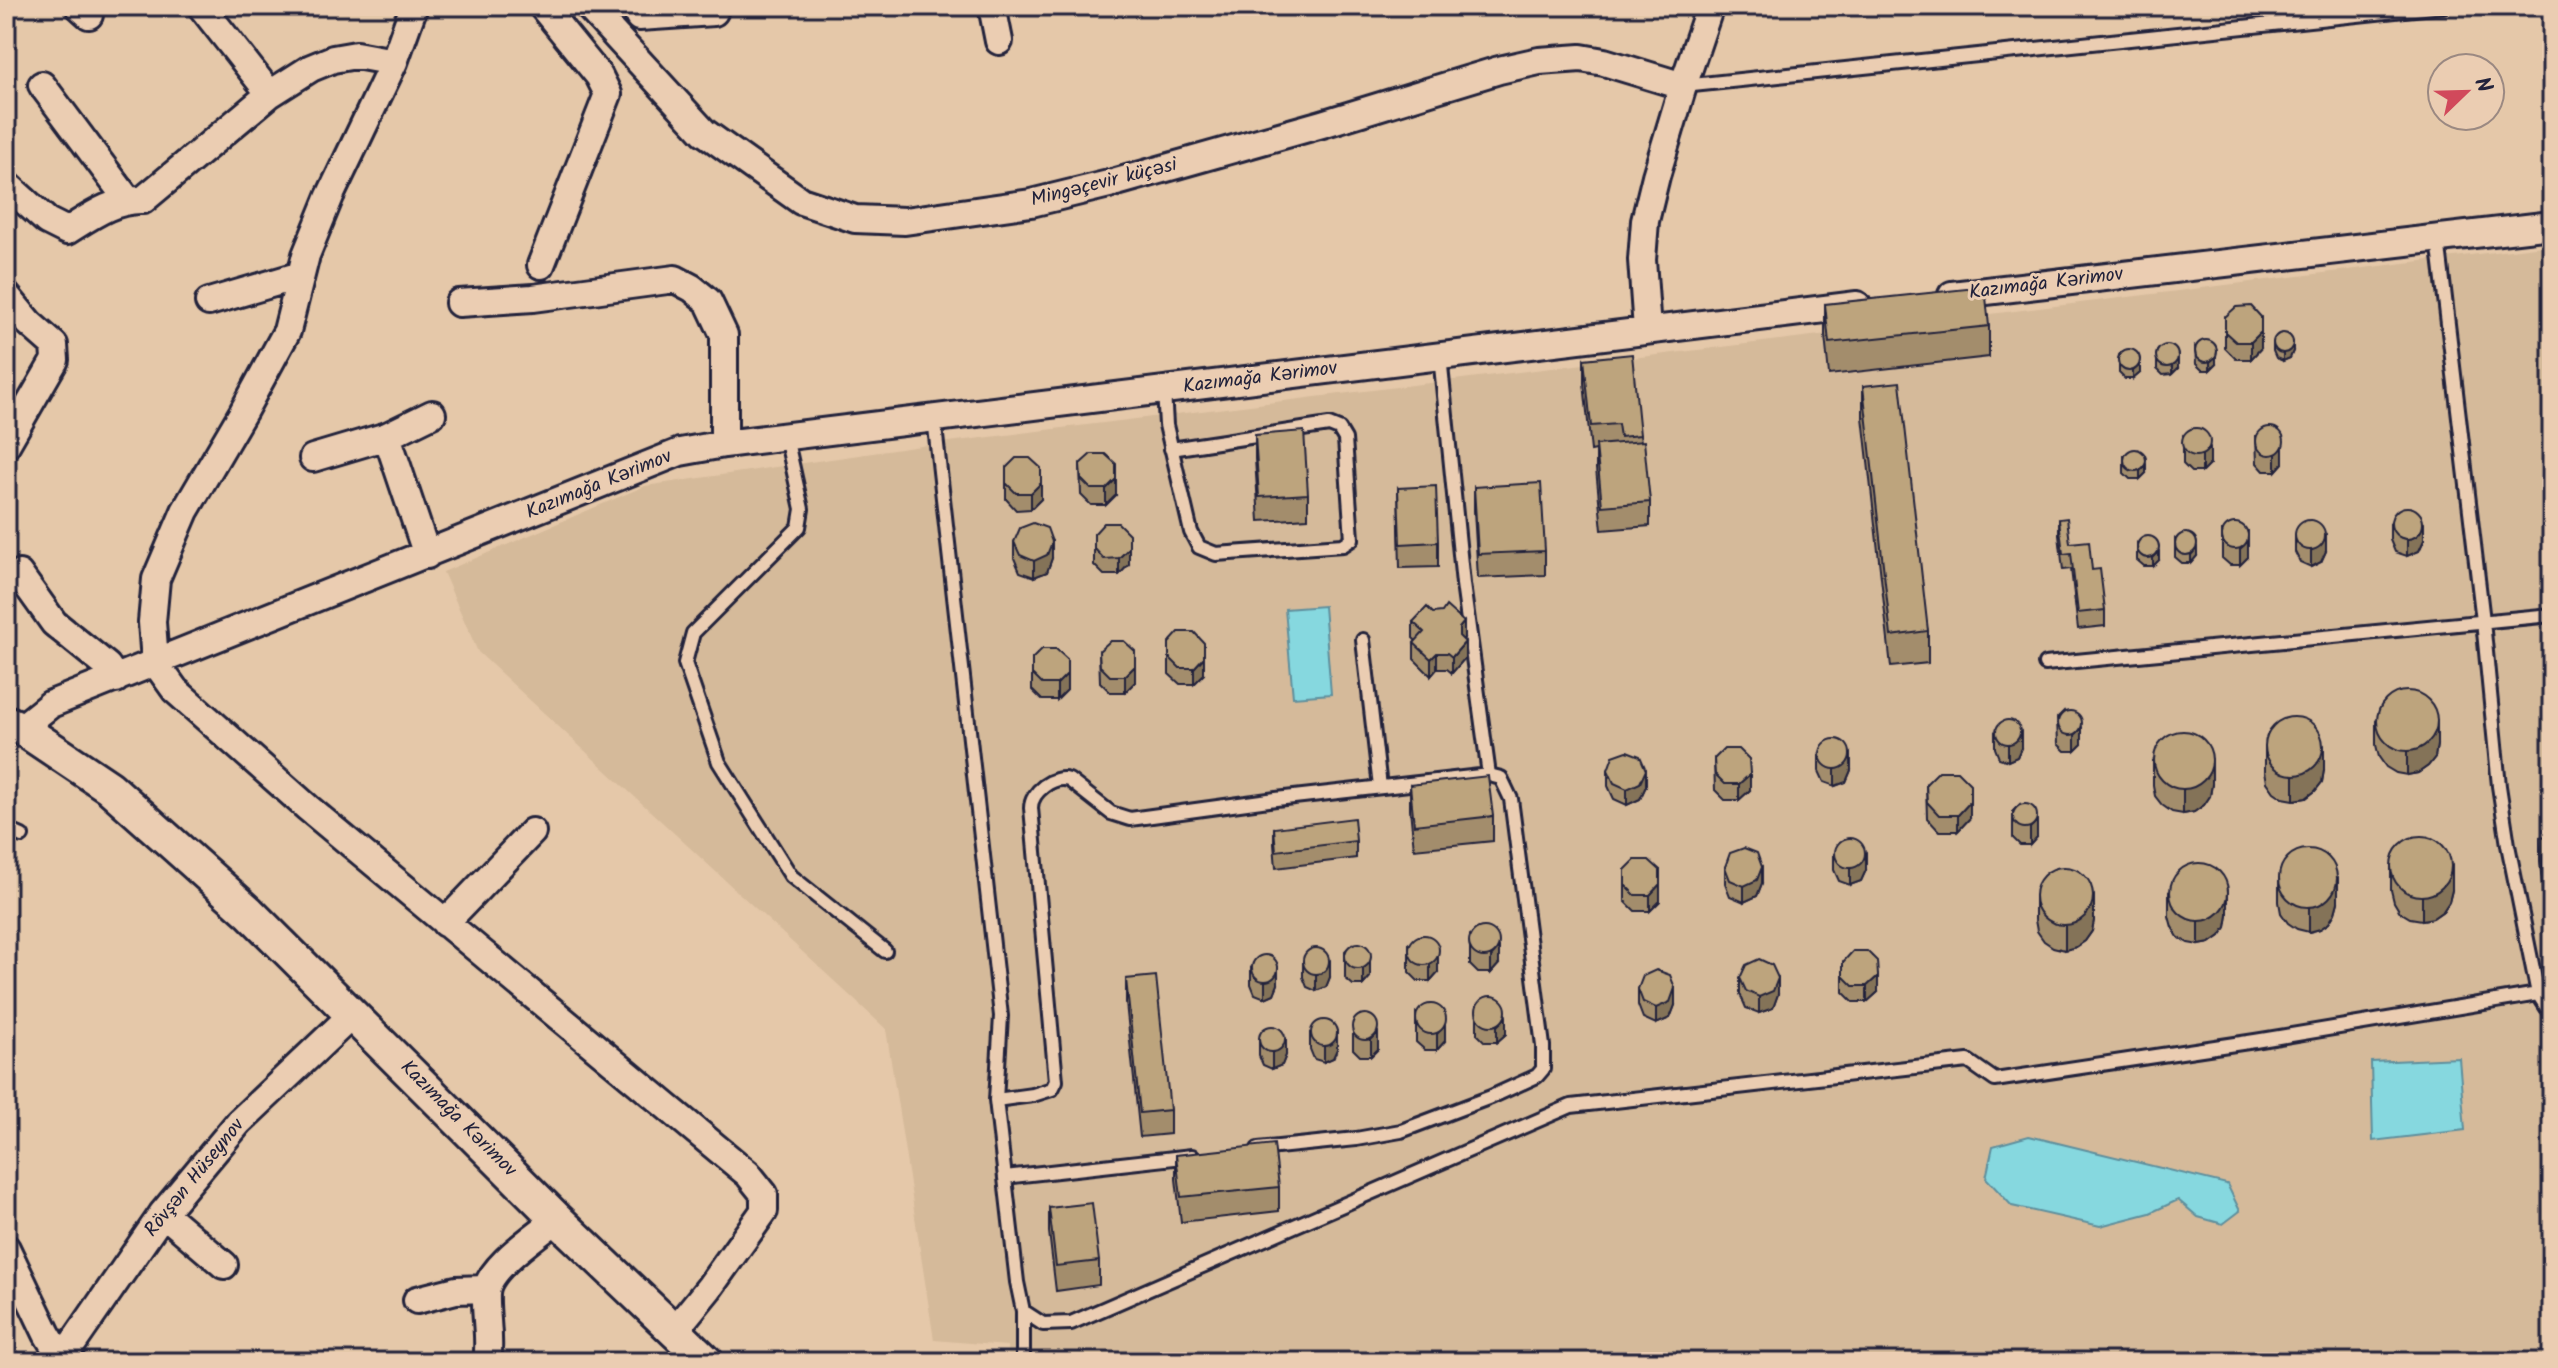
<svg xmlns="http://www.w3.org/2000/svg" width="2558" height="1368" viewBox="0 0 2558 1368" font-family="Kalam,sans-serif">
	<rect width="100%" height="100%" fill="#e5c8a9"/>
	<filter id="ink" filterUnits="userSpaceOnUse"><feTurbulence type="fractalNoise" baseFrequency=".0125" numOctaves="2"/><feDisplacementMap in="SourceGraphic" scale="16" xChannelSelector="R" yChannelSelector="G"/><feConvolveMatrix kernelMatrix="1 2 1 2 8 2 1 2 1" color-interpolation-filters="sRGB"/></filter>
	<g filter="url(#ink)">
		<path fill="#d5ba9a" d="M2552,245v1117h-1544l-1,-16 -73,-6 -48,-311 -408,-377 -35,-80 202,-86 304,-44z"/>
		<path fill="#86d8df" stroke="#5e8f9d" stroke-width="2" d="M1324,606l7,88 -38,3 -8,-88z
			M2459,1058l6,72 -92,11 -2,-79z
			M2029,1136l198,48 13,27 -17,13 -25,-7 -20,-17 -28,13 -50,13 -88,-20 -26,-28 7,-32z"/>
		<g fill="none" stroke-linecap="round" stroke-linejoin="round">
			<defs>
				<path id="service" d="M1683,86l760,-80
					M2438,239l45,382 16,165 9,59 30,149 9,14 5,1
					M1440,356l23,228 26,191
					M1164,390l2,35 25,107 8,15 17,7 127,-9 9,-6 -7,-100 -6,-10 -10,-4 -158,24
					M934,418l67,598 -5,84 21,182 6,29 20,13 28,-1 500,-217 397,-45 27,19 260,-39 283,-47
					M786,437l16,72 -3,18 -106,106 -8,30 34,99 72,114 94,75
					M1363,640l17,147
					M2045,664l507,-49
					M6,829l16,7
					M996,1100l37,-5 19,-6 4,-8 -25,-273c0,-16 22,-33 38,-28l42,33 19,6 146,-20 213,-24 12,3 10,21 32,247v23l-6,7 -46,21 -90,34 -45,8 -98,10
					M1005,1177l187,-21
					M1023,1362v-51"/>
				<path id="minor" d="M79,6l10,9
					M201,6l69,88
					M414,6l-20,56 -64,134 -24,59 -19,76 -44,81 -58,99 -29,68 -4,43 3,40 20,28 133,118 440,366 16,20v17l-55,77 -35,43
					M588,6l116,126 97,69 54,18 50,2 126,-18 82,-20 209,-59 177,-54 40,-9 42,-3 23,4 79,24
					M992,6l7,35
					M639,17l75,-5
					M42,85l85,114
					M6,184l41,37 20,10c24,-15 47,-32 76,-31l127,-106 41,-26 22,-9 23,-4 38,7
					M541,265l67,-171 -9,-18 -57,-70
					M6,295l23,28 25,22 1,15 -49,85
					M1952,295l600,-70
					M209,302l92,-27
					M459,303l74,-5 142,-19 17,9 16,13 16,34v109
					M1647,330l-5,-70 3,-39 11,-45 27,-90 27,-80
					M387,436l40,119
					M313,458l74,-22 45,-22
					M19,574l35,49 53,43 9,13
					M21,728l30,-24 629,-252 44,-8 1133,-139
					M445,923l87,-91
					M163,1213l61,52
					M6,1248l41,86 15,25
					M417,1300l39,-10 29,-1
					M60,1362l103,-149 76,-91 114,-108
					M487,1362c4,-23 -2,-45 -1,-68 0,-26 52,-59 71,-75"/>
				<path id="tertiary" d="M6,722l15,6 88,59 140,125 308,307 150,143"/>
			</defs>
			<use href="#service" stroke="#22223b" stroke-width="18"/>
			<use href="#minor" stroke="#22223b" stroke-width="32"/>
			<use href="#tertiary" stroke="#22223b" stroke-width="38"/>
			<use href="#service" stroke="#ebcdb2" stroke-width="12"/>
			<use href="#minor" stroke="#ebcdb2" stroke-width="26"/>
			<use href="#tertiary" stroke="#ebcdb2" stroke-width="32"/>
		</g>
		<path fill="#a38d6c" stroke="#22223b" stroke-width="2" d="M1825,304l164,22v31l-160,18 -4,-39z
			M2225,317l36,31 -10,11h-15l-11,-11z
			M2273,343l20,8 -3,7 -7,3 -7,-3 -3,-7z
			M2195,347l21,17 -6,6h-8l-6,-6z
			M2157,352l21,16 -6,6 -9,1 -6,-6z
			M2119,356l21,17 -7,6h-8l-6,-6z
			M1584,359l56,76 10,67v24l-48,4 -6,-61v-19l-5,1 -7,-68z
			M1863,386l65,245v32l-37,4 -28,-250z
			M1255,435l53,59v24l-49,3 -4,-62z
			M2183,436l27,28 -8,8h-11l-8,-8z
			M2256,436h27v27l-7,8h-12l-7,-8z
			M2124,456l22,17 -6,6h-10l-6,-6z
			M1080,464l36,31 -10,10h-15l-10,-10z
			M1006,468l35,31 -10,10 -15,1 -10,-11z
			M1474,487l71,64v24l-67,3 -4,-67z
			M1398,488l40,54v25l-38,1z
			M2059,519l11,24 22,27 13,40v16l-27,3 -7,-60 -8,1 -4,-35z
			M2390,524l34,16 -5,11 -12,5 -12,-4 -5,-12z
			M2222,531h26v26l-8,8h-10l-8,-7z
			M1094,534l35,30 -10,11h-15l-10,-10z
			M2295,535l31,16 -5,11 -10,5 -11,-5 -5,-10z
			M2175,539l22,17 -6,7h-9l-7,-6z
			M1014,542l38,16 -5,14 -13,5 -14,-5 -6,-14z
			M2137,543l22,17 -6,6h-9l-7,-6z
			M1413,622l51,16 -1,2 2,18 -13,15 -5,-4h-10l-6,7 -17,-17v-16l2,-2 -3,-3z
			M1169,643l35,31 -10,10h-14l-11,-10z
			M1099,651l36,31 -10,10h-15l-10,-10z
			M1032,659h35v31l-10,10h-15l-10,-10z
			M2064,711l18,33 -7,7h-10l-7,-7 -1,-26z
			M2376,721l61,24 -2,12 -7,9 -10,7 -11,2 -11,-2 -10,-6 -7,-10 -3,-12z
			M1995,732l26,16 -4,9 -9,4 -9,-3 -4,-10z
			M2265,747l59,23 -2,12 -7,9 -9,7 -12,2 -11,-2 -9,-6 -7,-10 -2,-11z
			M1819,755l32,15 -5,12 -11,4 -11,-4 -5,-11z
			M1714,759l36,31 -11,10h-14l-10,-10z
			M2153,761l59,23 -2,12 -6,9 -10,7 -11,2 -11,-2 -10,-7 -7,-9 -2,-11z
			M1608,770l38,16 -6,13 -13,6 -13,-6 -6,-13z
			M1926,784l44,34 -12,13h-19l-12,-13z
			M1410,785l83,31v25l-79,8 -4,-40z
			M2020,804l17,33 -7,8h-10l-7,-7v-27z
			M1274,828l82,13v17l-80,10 -2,-24z
			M2552,836v60l-9,1 -3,-36v-24z
			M1834,854l32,16 -5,11 -11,4 -11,-4 -5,-11z
			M2391,866l61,24 -3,12 -6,9 -10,7 -11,2 -12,-2 -10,-6 -6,-10 -3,-12z
			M1725,867l37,16 -5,13 -13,6 -14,-6 -5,-13z
			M1625,870h35v31l-10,10h-15l-10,-10z
			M2279,878l59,24 -3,11 -6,10 -9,6 -11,3 -12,-3 -9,-6 -7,-10 -2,-11z
			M2169,892l59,23 -2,12 -6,9 -10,7 -11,2 -11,-2 -10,-6 -6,-10 -3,-11z
			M2035,896l59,24 -2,11 -7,10 -9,6 -11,3 -12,-3 -9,-6 -7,-10 -2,-11z
			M1470,936l29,28 -8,9h-13l-8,-8z
			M1352,944l18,33 -7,8h-10l-8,-7v-27z
			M1409,944l29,28 -8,9h-12l-9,-9z
			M1303,961l27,16 -4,10 -10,4 -9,-4 -4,-10z
			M1843,962l35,30 -11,10h-14l-10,-10z
			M1251,968l27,16 -4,10 -9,4 -10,-4 -4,-10z
			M1740,978l38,16 -5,14 -14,5 -13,-5 -6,-14z
			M1126,979l44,131v24l-30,3 -14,-134z
			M1638,989l37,16 -5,13 -14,6 -13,-6 -5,-13z
			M1477,1005l29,29 -9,8h-12l-8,-8z
			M1416,1013l29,28 -8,9h-12l-9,-8z
			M1360,1015l18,34 -7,7h-11l-7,-7v-27z
			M1310,1033l27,16 -4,9 -9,4 -10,-3 -4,-10z
			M1259,1039l27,16 -4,10 -10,4 -9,-4 -4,-9z
			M1176,1155l103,32v24l-98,11 -5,-43z
			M1049,1208l50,53v24l-43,6 -7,-59z"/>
		<path fill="#847358" stroke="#22223b" stroke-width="2" d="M2261,332v16l-10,11v-17z
			M2293,343v8l-3,7 -7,3v-8z
			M2216,356v8l-6,6v-8z
			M2178,360v8l-6,6v-8z
			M2140,365v8l-7,6v-8z
			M2283,447v16l-7,8v-17z
			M2210,448v16l-8,8v-17z
			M2146,465v8l-6,6v-8z
			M1116,479v16l-10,10v-16z
			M1041,483v16l-10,10v-16z
			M2424,523v17l-5,11 -12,5v-16z
			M2326,535v16l-5,11 -10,5v-16z
			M2248,541v16l-8,8v-16z
			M1052,542v16l-5,14 -13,5v-16z
			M1129,548v16l-10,11v-17z
			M2197,548v8l-6,7v-8z
			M2159,552v8l-6,6v-8z
			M1464,622v16l-5,7v-17z
			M1465,642v16l-13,15v-16z
			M1437,653v16l-6,7v-17z
			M1204,657v17l-10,10v-16z
			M1135,666v16l-10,10v-16z
			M1067,674v16l-10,10v-16z
			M2437,721v24l-2,12 -7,9 -10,7 -11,2v-24z
			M2082,728v16l-7,7v-16z
			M2021,732v16l-4,9 -9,4v-16z
			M2324,746v24l-2,12 -7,9 -9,7 -12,2v-24z
			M1851,754v16l-5,12 -11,4v-16z
			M2212,760v24l-2,12 -6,9 -10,7 -11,2v-24z
			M1646,770v16l-6,13 -13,6v-16z
			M1750,774v16l-11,10v-16z
			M1970,802v16l-12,13v-16z
			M2037,821v16l-7,8v-17z
			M1866,853v17l-5,11 -11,4v-16z
			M2452,866v24l-3,12 -6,9 -10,7 -11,2v-24z
			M1762,867v16l-5,13 -13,6v-16z
			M2338,878v24l-3,11 -6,10 -9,6 -11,3v-25z
			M1660,884v17l-10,10v-16z
			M2228,891v24l-2,12 -6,9 -10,7 -11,2v-24z
			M2094,896v24l-2,11 -7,10 -9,6 -11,3v-25z
			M1499,948v16l-8,9v-16z
			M1438,956v16l-8,9v-17z
			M1330,961v16l-4,10 -10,4v-16z
			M1370,961v16l-7,8v-16z
			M1278,968v16l-4,10 -9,4v-17z
			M1878,976v16l-11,10v-16z
			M1778,978v16l-5,14 -14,5v-16z
			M1675,988v17l-5,13 -14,6v-16z
			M1506,1017v17l-9,8v-16z
			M1445,1025v16l-8,9v-16z
			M1337,1032v17l-4,9 -9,4v-16z
			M1378,1033v16l-7,7v-16z
			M1286,1039v16l-4,10 -10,4v-16z"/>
		<path fill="#bda47d" stroke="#22223b" stroke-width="2" d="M1985,287l4,39 -160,17 -4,-39z
			M2251,306l10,11v15l-10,10h-15l-11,-10v-15l11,-10z
			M2273 343a10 10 0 1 1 20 0a10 10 0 1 1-20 0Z
			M2195 351a11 11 0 1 1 22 0a11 11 0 1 1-22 0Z
			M2156 356a11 11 0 1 1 22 0a11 11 0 1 1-22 0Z
			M2118 360a11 11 0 1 1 22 0a11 11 0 1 1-22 0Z
			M1632,354l8,81 -20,2 -2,-13 -27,2 -7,-67z
			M1900,382l28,249 -37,5 -28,-250z
			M2256 441a14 14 0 1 1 28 0a14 14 0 1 1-28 0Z
			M2182 442a14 14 0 1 1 28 0a14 14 0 1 1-28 0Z
			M1304,431l4,63 -49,3 -4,-62z
			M1644,441l6,61 -48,4 -6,-61z
			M2124 460a11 11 0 1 1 22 0a11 11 0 1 1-22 0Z
			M1091,454h14l11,10v15l-10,10h-15l-10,-10 -1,-15z
			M1016,458h14l11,10v15l-10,10h-15l-10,-10v-15z
			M1541,483l4,68 -67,3 -4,-67z
			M1436,486l2,56 -38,2 -2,-56z
			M2391 523a16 16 0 1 1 32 0a16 16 0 1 1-32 0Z
			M2067,518l3,25 19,-2 3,29 8,-1 5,41 -27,3 -7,-60 -8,1 -4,-35z
			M2295 535a15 15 0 1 1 30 0a15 15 0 1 1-30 0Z
			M2222 536a13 13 0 1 1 26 0a13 13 0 1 1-26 0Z
			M1033,523l14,5 5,14 -5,13 -13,6 -14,-6 -6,-13 6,-14z
			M1104,523h14l11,11v14l-10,10 -15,1 -10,-11v-14z
			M2175 544a11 11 0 1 1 22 0a11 11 0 1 1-22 0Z
			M2137 547a11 11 0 1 1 22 0a11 11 0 1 1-22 0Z
			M1446,606l18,16 -5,6v8l6,6 -13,15 -5,-4h-10l-6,6 -17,-16 10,-11 -11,-10 14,-15 6,6 9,-1z
			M1179,632h15l10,11v14l-10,11h-14l-11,-11v-14z
			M1110,641h14l11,10v15l-10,10h-15l-10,-10 -1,-15z
			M1042,649h14l11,10v15l-10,10h-15l-10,-10v-15z
			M2377 721a30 30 0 1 1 60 0a30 30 0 1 1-60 0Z
			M2058 723a12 12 0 1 1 24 0a12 12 0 1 1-24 0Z
			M2265 746a29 29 0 1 1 58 0a29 29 0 1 1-58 0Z
			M1996 732a12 12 0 1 1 24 0a12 12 0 1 1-24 0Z
			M2154 760a29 29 0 1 1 58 0a29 29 0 1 1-58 0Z
			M1820 754a15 15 0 1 1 30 0a15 15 0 1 1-30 0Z
			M1724,749h15l10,10 1,15 -11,10h-14l-10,-10 -1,-15z
			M1627,751l13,5 6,14 -6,13 -13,6 -13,-6 -6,-13 5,-14z
			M1939,771h18l13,13v18l-12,13h-19l-12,-13 -1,-18z
			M1488,776l5,40 -79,9 -4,-40z
			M2013 816a12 12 0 1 1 24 0a12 12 0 1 1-24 0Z
			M1354,818l2,23 -80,10 -2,-23z
			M2552,836v36l-9,1 -3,-36z
			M2391 866a30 30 0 1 1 60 0a30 30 0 1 1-60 0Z
			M1835 853a15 15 0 1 1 30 0a15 15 0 1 1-30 0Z
			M1744,848l13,5 5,14 -5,13 -13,6 -14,-6 -5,-13 5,-14z
			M2279 878a29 29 0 1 1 58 0a29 29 0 1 1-58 0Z
			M1635,860h14l11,10v14l-10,11h-15l-10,-10v-15z
			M2170 892a29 29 0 1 1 58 0a29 29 0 1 1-58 0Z
			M2035 896a29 29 0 1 1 58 0a29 29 0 1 1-58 0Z
			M1469 942a15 15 0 1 1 30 0a15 15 0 1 1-30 0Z
			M1409 950a15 15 0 1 1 30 0a15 15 0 1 1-30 0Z
			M1345 956a13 13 0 1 1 26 0a13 13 0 1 1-26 0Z
			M1303 961a13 13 0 1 1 26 0a13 13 0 1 1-26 0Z
			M1853,951h14l10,10 1,15 -11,10h-14l-10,-10v-14z
			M1252 968a13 13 0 1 1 26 0a13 13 0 1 1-26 0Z
			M1759,959l13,6 6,13 -5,13 -14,6 -13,-6 -6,-13 6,-13z
			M1656,970l14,5 5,13 -5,14 -14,6 -13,-6 -5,-13 5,-13z
			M1156,976l14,134 -30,3 -14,-134z
			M1476 1011a15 15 0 1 1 30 0a15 15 0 1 1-30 0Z
			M1416 1019a15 15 0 1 1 30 0a15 15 0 1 1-30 0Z
			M1352 1027a13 13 0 1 1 26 0a13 13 0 1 1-26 0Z
			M1311 1033a13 13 0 1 1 26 0a13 13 0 1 1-26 0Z
			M1259 1039a13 13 0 1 1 26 0a13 13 0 1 1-26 0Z
			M1274,1144l5,43 -98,10 -5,-42z
			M1092,1203l7,58 -43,5 -7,-58z"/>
	</g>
	<g text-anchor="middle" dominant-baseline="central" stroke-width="6" stroke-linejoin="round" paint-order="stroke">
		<g font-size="20" fill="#22223b" stroke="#ebcdb2">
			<text transform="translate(1104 183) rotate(-14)">Mingəçevir küçəsi</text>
			<text transform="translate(2046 284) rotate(-7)">Kazımağa Kərimov</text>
			<text transform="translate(1260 378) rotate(-7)">Kazımağa Kərimov</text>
			<text transform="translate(599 485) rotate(-22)">Kazımağa Kərimov</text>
			<text transform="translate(458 1119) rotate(45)">Kazımağa Kərimov</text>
			<text transform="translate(195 1178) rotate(-51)">Rövşən Hüseynov</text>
		</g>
	</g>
	<rect width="2558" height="1368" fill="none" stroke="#ebcdb2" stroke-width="32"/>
	<rect x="16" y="16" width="2526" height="1336" fill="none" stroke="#22223b" stroke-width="3" filter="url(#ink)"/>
	<g transform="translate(2466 92) rotate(67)"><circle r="38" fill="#ebcdb2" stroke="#9b8982" stroke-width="2"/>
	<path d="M0-6L14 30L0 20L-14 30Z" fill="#d1495b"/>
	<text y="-12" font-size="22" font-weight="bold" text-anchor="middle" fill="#22223b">N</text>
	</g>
</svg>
